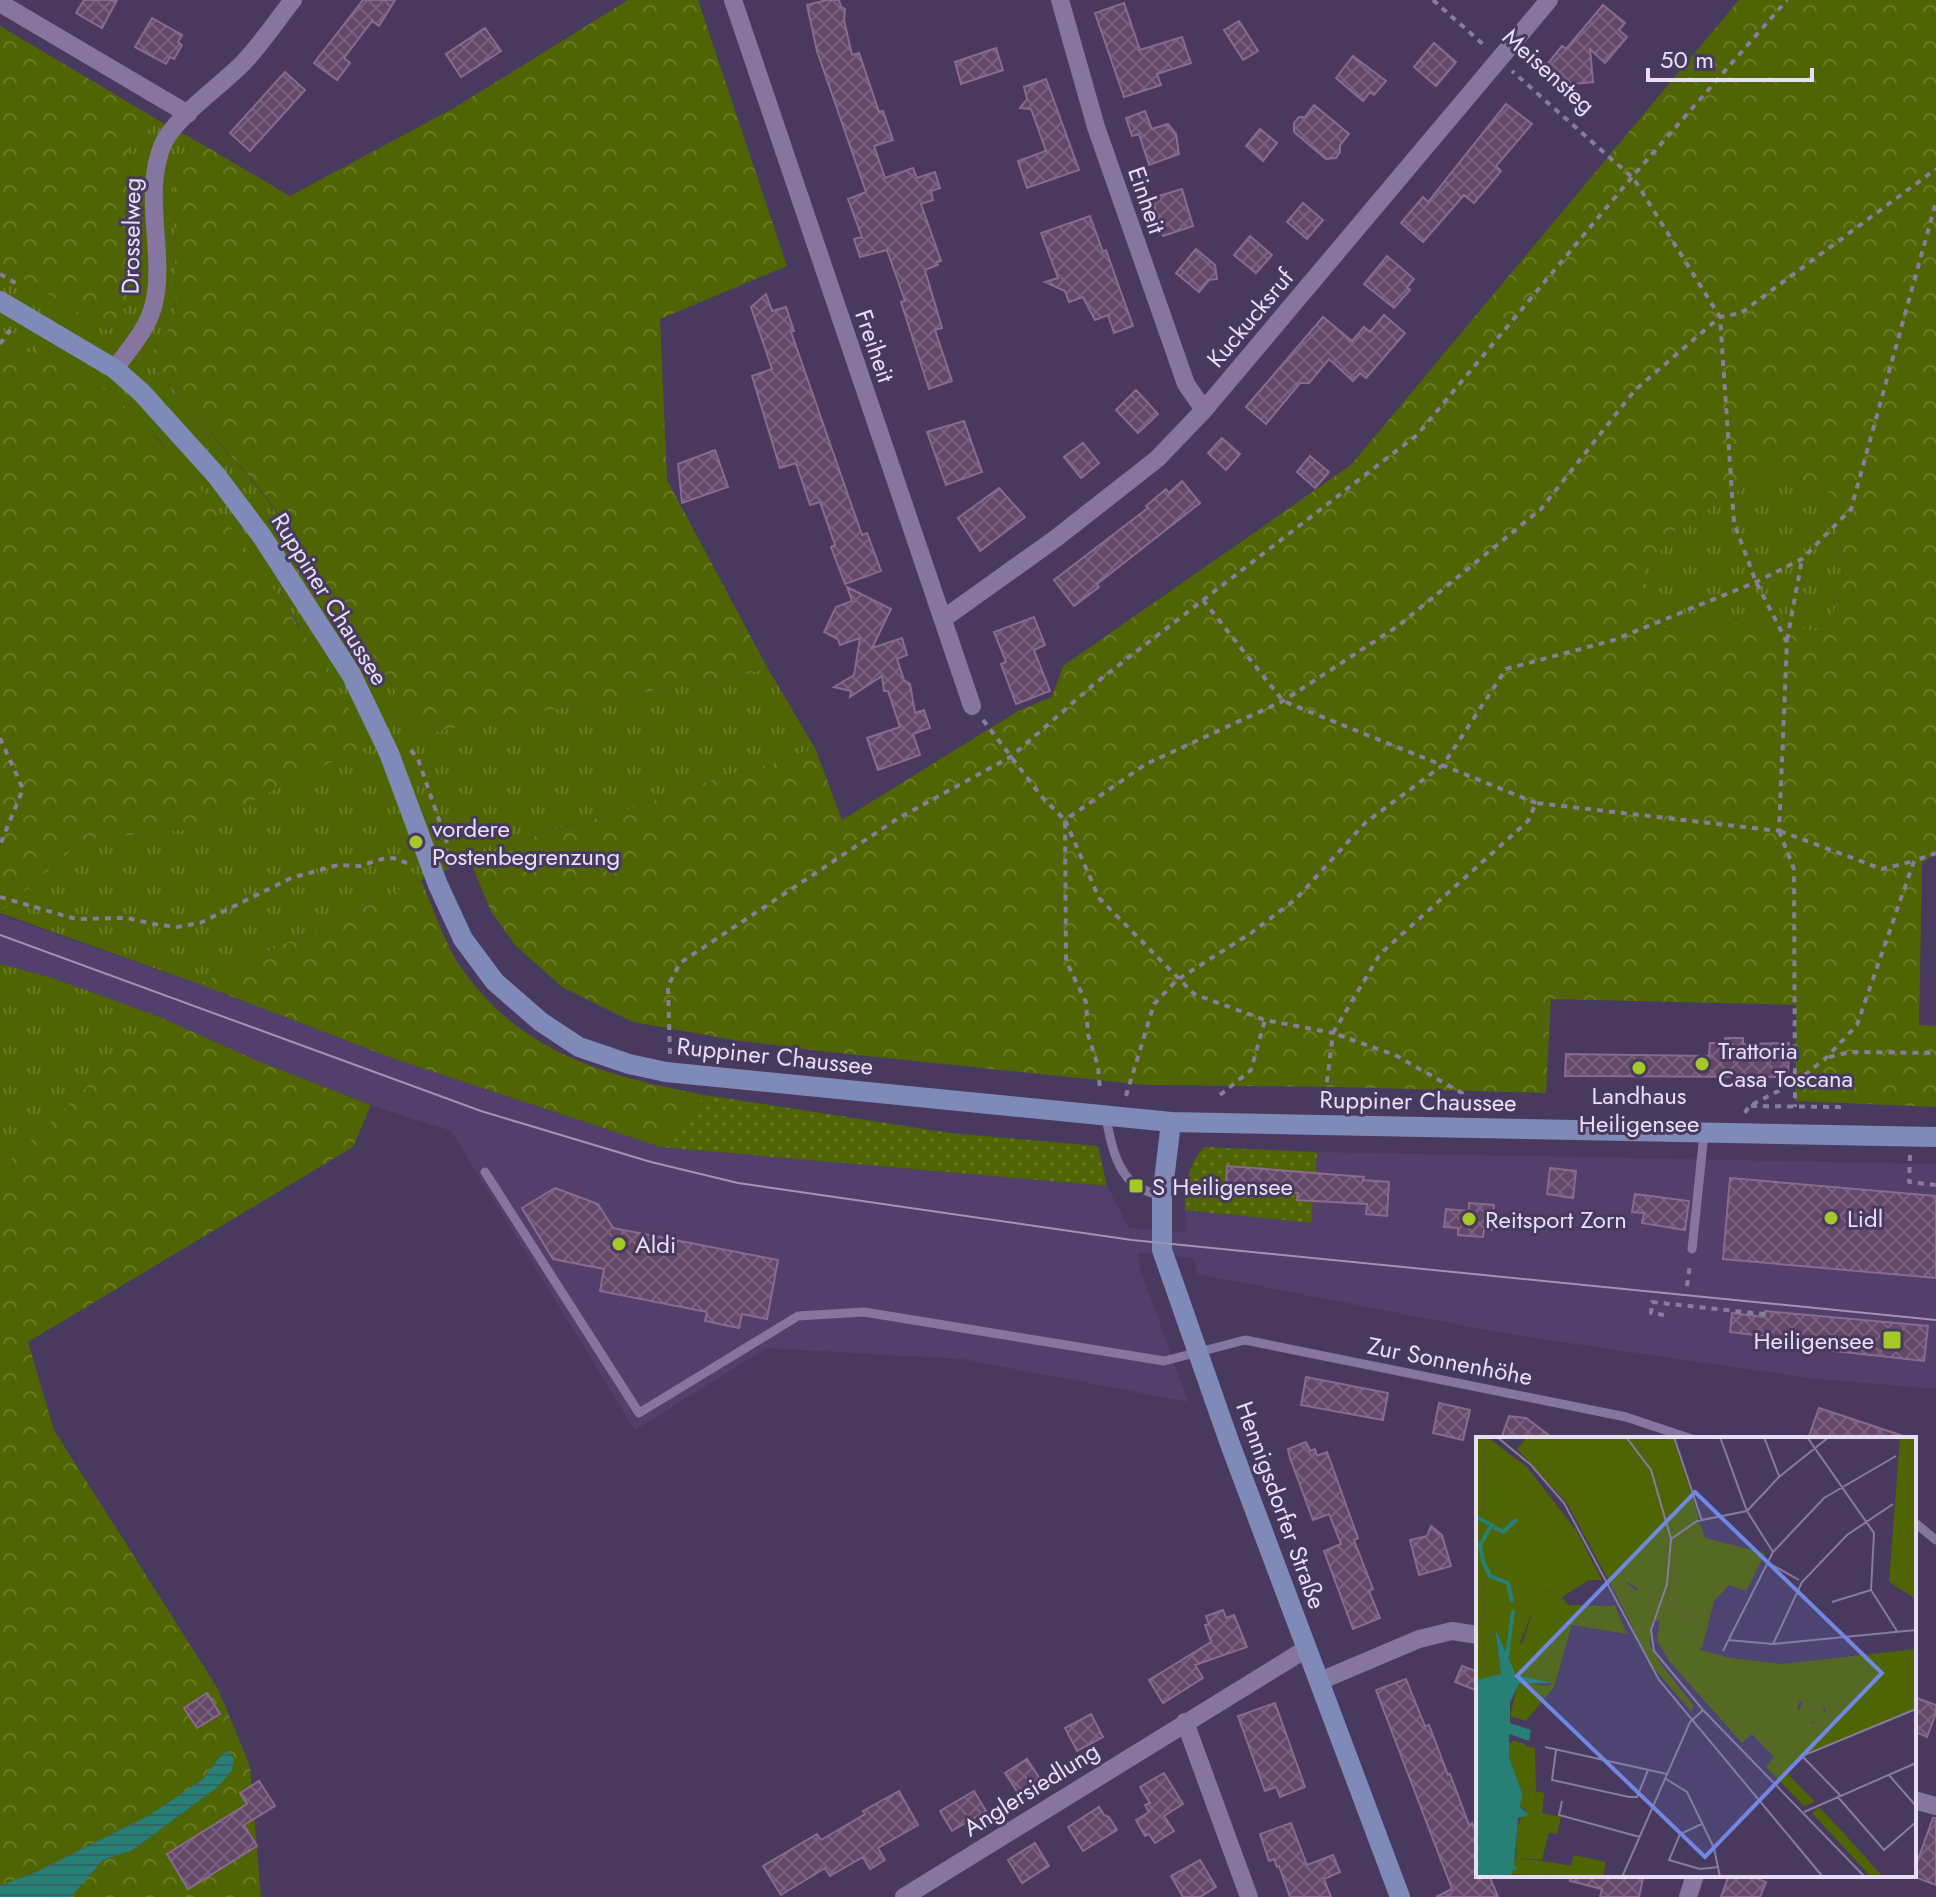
<svg xmlns="http://www.w3.org/2000/svg" width="1936" height="1897" viewBox="0 0 1936 1897" font-family="Jost,sans-serif">
	<defs>
		<pattern id="grass-tufts" width="24" height="20" patternUnits="userSpaceOnUse" patternTransform="scale(2)"><rect width="24" height="20" fill="#4f6403"/><path d="M3 7l-1-3M5 7V3M7 7l1-3M15 17l-1-3M17 17v-4M19 17l1-3" fill="none" stroke="#687a28"/></pattern>
		<pattern id="forest-crowns" width="20" height="18" patternUnits="userSpaceOnUse" patternTransform="scale(2)"><rect width="20" height="18" fill="#4f6403"/><path d="M2 6a3 3 0 1 1 6 0M12 15a3 3 0 1 1 6 0" fill="none" stroke="#687a28"/></pattern>
		<pattern id="garden-dots" width="8" height="8" patternUnits="userSpaceOnUse" patternTransform="scale(2)"><rect width="8" height="8" fill="#4f6403"/><path d="M2 2h.1M6 6h.1" fill="none" stroke="#687a28" stroke-width="1.8" stroke-linecap="round"/></pattern>
		<pattern id="water-rules" width="6" height="5" patternUnits="userSpaceOnUse" patternTransform="scale(2)"><rect width="6" height="5" fill="#268075"/><path d="M0 2.5h6" fill="none" stroke="#346562"/></pattern>
		<pattern id="building-cross-hatch" width="8" height="8" patternUnits="userSpaceOnUse" patternTransform="scale(2)"><rect width="8" height="8" fill="#654769"/><path d="M0 0l8 8M0 8l8-8" fill="none" stroke="#7b617f"/></pattern>
	</defs>
	<rect width="100%" height="100%" fill="#49395f"/>
	<path fill="#523f6c" d="M0,915l199,69 193,74 268,89 447,39 22,42 58,5 -2,-23 125,13 7,-71 619,12v225l-127,-11 -302,-44 -310,-60 -4,-16 -55,-5 3,18 47,131 -226,-43 -195,-11 -132,82 -184,-299 -80,-26 -118,-46 -93,-42 -110,-40 -50,-13z"/>
	<path fill="url(#grass-tufts)" d="M158,120l35,19 -20,29 3,151 -29,40 116,135 86,122 73,118 346,-65 47,79 -40,15 -58,15 -81,29 -97,27 -118,46 -222,104 -199,-71 83,-73 114,-12 103,-201 -75,-105 -68,-85 -157,-80v-92l108,65 24,-34 -3,-148z
		M1777,467l52,26 15,84 -16,55 -91,-9 -79,5 -16,-54 37,-48z
		M0,964l50,13 110,40 -160,156z"/>
	<path fill="url(#forest-crowns)" fill-rule="evenodd" d="M628,0h70l89,266 -127,53 7,161 101,189 -346,65 -73,-118 -85,-122 -117,-135 29,-40 -3,-151 20,-29 97,57 164,-88z
		M1739,0h197v853l-14,10 -3,162 17,1v81l-141,-6 1,-96 -245,-6 -5,94 -206,-6 -195,-2 -325,-34 -86,-11 -101,-18 -71,-35 -47,-42 -24,-34 -21,-50 70,-27 96,-27 81,-29 58,-15 40,-15 27,72 176,-109 34,-14 11,-31 288,-201zM1777,467l52,26 15,84 -16,55 -91,-9 -79,5 -15,-54 36,-48z
		M0,26l158,94 -29,28 3,148 -24,34 -108,-65z
		M39,346c19,12 40,22 57,35 115,96 197,235 274,362l-173,85 -114,12 -83,73v-556l11,6z
		M421,880c12,27 24,65 41,89 60,85 146,108 243,126l-45,52 -268,-89 -193,-74z
		M160,1017l93,42 118,46 -18,42 -325,195 26,88 164,259 32,77 11,131h-190l32,-37 30,-10 86,-64 3,-32 -19,25 -53,36 -116,58 -34,13v-716z"/>
	<path fill="url(#garden-dots)" d="M705,1095l245,38 148,13 9,40 -447,-39z
		M1204,1147l113,5 -6,71 -126,-13c-1,-23 3,-46 19,-63z"/>
	<path fill="url(#water-rules)" d="M229,1751l5,8 -2,11 -13,16 -86,64 -30,10 -32,37h-71v-11l34,-13 116,-58 53,-36 19,-25z"/>
	<path fill="url(#building-cross-hatch)" stroke="#8a6a8e" stroke-width="2" d="M84,0h33l-15,28 -26,-15z
		M363,0h32l-16,26 -7,-5 -28,37 6,5 -13,17 -23,-17z
		M827,0h12l2,7 4,2 -1,11 8,35 7,-2 20,59 4,-1 10,29 -19,6 11,32 28,-10 4,10 18,-6 5,16 -9,3 2,9 -12,4 20,57 -4,1 1,3 -13,5 17,58 -7,2 17,51 -23,8 -28,-87 4,-1 -18,-51 -27,7 -6,-18 8,-2 -14,-38 18,-7 -49,-141 -10,-46z
		M1124,3l16,47 42,-13 9,26 -34,11 4,11 -37,12 -29,-84z
		M1603,5l22,18 -6,7 8,7 -22,26 -15,-14 3,33 -20,2 -8,9 -24,-21 21,-26 4,3z
		M152,18l30,17 -4,7 4,3 -8,14 -4,-2 -4,7 -31,-17z
		M1239,21l19,30 -15,9 -19,-30z
		M485,28l16,23 -40,26 -15,-23z
		M1434,43l22,19 -20,24 -22,-19z
		M996,48l7,22 -42,14 -6,-22z
		M1353,56l33,25 -12,14 -4,-3 -7,9 -27,-23z
		M285,72l20,18 -55,61 -20,-18z
		M1046,79l33,91 -52,18 -9,-27 28,-10 -15,-42 -11,-1 7,-9 -3,-12z
		M1506,104l26,20 -36,42 5,5 -27,32 -10,-8 -41,47 -22,-19 22,-26 5,5z
		M1314,105l35,29 -9,11v7l-4,6 -10,1 -32,-27v-9l5,-6h6z
		M1145,111l7,18 16,-5 8,10 3,20 -30,11 -10,-31 -7,2 -6,-18z
		M1260,129l17,14 -14,18 -17,-15z
		M1182,189l11,37 -30,10 -11,-38z
		M1303,203l20,17 -16,19 -20,-17z
		M1090,216l13,36 3,-2 27,76 -19,7 -6,-18 -13,5 -12,-23 -14,5 -4,-11 -20,-9 13,-4 -17,-45z
		M1250,236l22,19 -16,18 -22,-18z
		M1196,249l19,16 2,14 -8,1 -10,12 -23,-19z
		M1387,256l27,23 -7,8 3,3 -16,18 -30,-24z
		M766,294l6,17 14,-4 8,24 -3,1 71,203 5,-2 14,38 -36,13 -14,-37 4,-2 -15,-43 -10,3 -14,-42 -16,5 -28,-92 20,-7 -21,-62z
		M1384,315l21,18 -39,45 -6,-5 -7,8 -24,-22 -20,24h-9l-34,41 -20,-17 77,-90 29,24 12,-14 6,5z
		M1136,390l22,24 -20,19 -22,-23z
		M964,421l18,51 -36,13 -19,-53z
		M1222,438l18,16 -14,16 -18,-17z
		M1083,443l16,20 -18,15 -17,-21z
		M715,450l13,37 -46,16 -4,-39z
		M1310,456l19,16 -14,16 -18,-16z
		M1182,481l18,22 -103,81 2,3 -25,19 -20,-26 94,-72 -2,-2 20,-17 3,4z
		M999,488l26,29 -45,34 -22,-33z
		M847,587l44,22 -19,39 30,-10 5,17 -10,4 7,21 6,4 5,29 9,-3 6,18 -17,6 7,21 -42,15 -11,-32 33,-11 -12,-36h-4l-2,-15 -32,21 1,-6 -17,-4 20,-12 6,-37 -20,7 -2,-6 -14,-7 12,-25 16,-6z
		M1034,617l11,28 -11,5 16,41 -34,13 -15,-40 5,-2 -12,-30z
		M1725,1038h18v6l46,-1 -1,34 -223,-1 1,-22 143,2 1,-13h15z
		M1227,1166l137,11 -1,3 26,2 -2,34 -21,-2 1,-10 -70,-4 1,-7 -45,-3 -1,7 -27,-2z
		M1550,1168l26,3 -3,27 -26,-4z
		M1730,1178l206,18v82l-213,-19z
		M555,1188l43,16 15,24 165,32 -11,59 -25,-5 -3,14 -34,-7 2,-9 -107,-21 4,-22 -51,-10 -31,-51z
		M1635,1194l54,7 -4,29 -43,-7 2,-10 -12,-1z
		M1469,1203l25,2 -2,25h-8l-1,7 -25,-2v-7l-14,-1 2,-18 23,2z
		M1765,1311l163,15 -4,35 -162,-18 1,-7 -33,-4 2,-19 33,4z
		M1306,1377l82,16 -5,27 -82,-15z
		M1439,1403l31,7 -7,30 -30,-7z
		M1819,1408l84,28 -1,3h-94z
		M1509,1416l17,2 28,21h-53z
		M1306,1442l4,9 5,-2 2,7 10,-4 31,86 -4,2 19,49 -4,2 11,27 -27,11 -29,-78 17,-7 -12,-30 -16,6 -23,-62 -2,-9z
		M1431,1526l11,9 9,31 -32,9 -9,-35 17,-4z
		M1223,1610l3,8 8,-3 13,32 -52,18 8,13 -40,25 -14,-23 62,-38 -6,-17 4,-1 -3,-8z
		M1462,1666l16,6v19l-23,-9z
		M1406,1679l19,47 4,-1 19,50 2,-1 19,51 3,-2 6,16v40l11,-4 9,22h-62l16,-8 -76,-199z
		M207,1693l13,21 -23,14 -13,-20z
		M1914,1697l22,8v8l-9,24 -13,-6z
		M1275,1703l30,84 -25,10 -4,-10 -11,4 -27,-75z
		M1091,1714l12,23 -26,14 -12,-23z
		M1027,1759l13,20 -22,14 -13,-20z
		M1164,1773l19,31 -19,12 10,15 -19,12 -6,-9 -4,2 -9,-16 13,-8 -4,-7 5,-2 -10,-16z
		M259,1781l16,25 -31,19 13,21 -69,43 -21,-35 80,-50 -7,-11z
		M899,1791l19,34 -40,23 7,12 -15,9 -7,-12 -33,19 -5,-8 -44,27 -18,-29 54,-32 4,6 44,-26 -2,-3z
		M974,1791l12,20 -34,20 -12,-20z
		M1099,1807l5,8 5,2 8,13 -34,21 -15,-24z
		M1933,1818h3v67l-24,-9z
		M1291,1823l16,42 26,-10 7,17 -16,7 7,18h-41l-11,-31 -2,1 -3,-8 -5,2 -9,-27z
		M1035,1843l14,23 -27,17 -14,-23z
		M1200,1860l16,27 -16,10h-17l-12,-21z
		M1571,1875h59l13,3 -4,19h-39l2,-8 -32,-8z
		M1729,1875h18l19,7 -6,15h-39z"/>
	<g fill="none" stroke-linecap="round" stroke-linejoin="round">
		<path stroke="#897c9c" stroke-width="4" stroke-dasharray="6 6" stroke-linecap="butt" d="M1433,0l52,46
			M0,274l19,11
			M0,344l10,-14
			M1203,600l80,101 253,102
			M1787,640l15,-81
			M983,720l59,77 23,23 1,141 20,41 2,33 10,31 2,24
			M0,738l23,51 -23,56
			M411,750l7,9 29,84
			M1779,831l15,38 1,238
			M1780,831l102,38 32,-8
			M0,897l76,22 52,-1 25,6 24,3 23,-4 91,-45 47,-13 22,1 22,-7 11,-1 14,5
			M670,1054l-2,-68 12,-23 217,-144 115,-63 81,-71 324,-250 215,-258 155,-177
			M1829,1057l21,-5 86,1
			M1220,1095l31,-25 14,-50
			M1126,1096l28,-92 23,-24 74,-47 45,-34 69,-76 78,-58 63,-96 108,-29 142,-58 46,-23 49,-50 85,-307
			M1324,1106l9,-73 -68,-13 -71,-26 -95,-96 -34,-78 81,-56 137,-63 115,-75 143,-117 94,-119 85,-73 21,-4 195,-144
			M1464,1106l-2,-13 -67,-38 -62,-22 47,-79 148,-133 8,-18 243,28 8,-189 -31,-60 -22,-59 -14,-206 -86,-138 -122,-108
			M1751,1106l88,1v7
			M1745,1113l4,-7 47,-24 30,-24 31,-33 57,-164 22,-8
			M1910,1155l-1,27 27,3
			M1687,1286l3,-22
			M1664,1315l-13,-2 1,-11 120,13"/>
		<path stroke="#85759f" stroke-width="9" d="M1106,1117c4,23 10,56 32,70 7,4 17,7 24,10
			M485,1172l154,241 159,-97 66,-4 300,49 81,-21 381,77 66,22
			M1692,1249l12,-115
			M1914,1522l22,18"/>
		<path stroke="#85759f" stroke-width="18" d="M733,0l239,706
			M1060,0l36,127 90,257 18,26
			M0,3l188,111
			M115,369c13,-19 32,-39 38,-62 14,-51 -12,-112 10,-163 12,-27 59,-59 81,-82 18,-19 33,-42 49,-62
			M943,619l112,-80 102,-80 47,-49 345,-410
			M1320,1681l99,-42 33,-8 26,4
			M1185,1722l64,175
			M1914,1800l22,6
			M904,1897l402,-248
			M1688,1897l7,-22"/>
		<path stroke="#7f8ab8" stroke-width="20" d="M0,301l115,68 27,24 74,82 45,60 90,139 38,79 49,132 25,54 32,43 46,40 38,25 50,17 37,8 505,50 765,15
			M1171,1122l-9,75v53l68,194 170,453"/>
		<path stroke="#a094b2" stroke-width="2" d="M0,935l481,176 170,51 87,21 394,57 804,80"/>
	</g>
	<g fill="#a3c926" stroke="#49395f" stroke-width="3">
		<circle cx="416" cy="842" r="8"/>
		<circle cx="1702" cy="1064" r="8"/>
		<circle cx="1639" cy="1068" r="8"/>
		<rect x="1128" y="1178" width="16" height="16" rx="4"/>
		<circle cx="1831" cy="1218" r="8"/>
		<circle cx="1469" cy="1219" r="8"/>
		<circle cx="619" cy="1244" r="8"/>
		<rect x="1882" y="1330" width="20" height="20" rx="4"/>
	</g>
	<g text-anchor="middle" dominant-baseline="central" stroke-width="6" stroke-linejoin="round" paint-order="stroke">
		<g font-size="24" fill="#e7dff6" stroke="#49395f">
			<text transform="translate(1549 71) rotate(42)">Meisensteg</text>
			<text transform="translate(1147 200) rotate(71)">Einheit</text>
			<text transform="translate(131 236) rotate(-89)">Drosselweg</text>
			<text transform="translate(1250 318) rotate(-50)">Kuckucksruf</text>
			<text transform="translate(875 346) rotate(71)">Freiheit</text>
			<text transform="translate(330 599) rotate(58)">Ruppiner Chaussee</text>
			<text transform="translate(775 1056) rotate(6)">Ruppiner Chaussee</text>
			<text transform="translate(1418 1101) rotate(1)">Ruppiner Chaussee</text>
			<text transform="translate(1450 1361) rotate(11)">Zur Sonnenhöhe</text>
			<text transform="translate(1281 1505) rotate(70)">Hennigsdorfer Straße</text>
			<text transform="translate(1031 1789) rotate(-32)">Anglersiedlung</text>
		</g>
		<g font-size="24" fill="#e7dff6" stroke="#49395f" text-anchor="start">
			<text x="432" y="828">vordere<tspan x="432" dy="28">Postenbegrenzung</tspan></text>
			<text x="1718" y="1050">Trattoria<tspan x="1718" dy="28">Casa Toscana</tspan></text>
			<text x="1639" y="1095" text-anchor="middle">Landhaus<tspan x="1639" dy="28">Heiligensee</tspan></text>
			<text x="1152" y="1186">S Heiligensee</text>
			<text x="1847" y="1218">Lidl</text>
			<text x="1485" y="1219">Reitsport Zorn</text>
			<text x="635" y="1244">Aldi</text>
			<text x="1874" y="1340" text-anchor="end">Heiligensee</text>
		</g>
	</g>
	<g transform="translate(1476 1437)">
		<rect width="440" height="440" fill="#49395f"/>
		<path d="M148,0h9l19,24 22,73 25,-15 1,5 -25,17 -8,62 40,26 -3,12 -82,-35 -13,-25h15l12,10 30,-61zM324 273a12 12 0 1 1 24 0a12 12 0 1 1-24 0ZM46,351l22,5 -2,20 19,4 -4,17 -40,-7 8,-18 -5,-2zM343,370l21,22 43,48h-12l-59,-64z" fill="#4f6403"/>
		<path d="M0,0h11l40,30 49,63 26,50h-13l-27,17 6,8 47,1 12,28 -55,-9 -18,62 -28,34 -16,-5 7,-29 7,-4 25,3 3,-3 -36,-8 -21,-47 27,16 10,-30 -56,3v-18l85,-9 11,-40 -30,-27 -16,-33 -50,-33zM51,0h97l21,27 23,74 -7,61 -37,-18h-15l-42,-78 -50,-54zM157,0h40l26,81 -19,15 -6,1 -22,-73zM424,0h16v162l-27,-17zM224,87l5,14 60,15 -19,38 -17,-6 -15,16 -7,28 -40,-26 8,-62zM146,169l31,11 -3,28 11,19 -10,1zM184,182l44,22 -4,9 31,8 51,6 134,-15v60l-116,47 -15,15 30,31 -11,4 -38,-39 8,-10 -22,-23 -10,9 -73,-82 -12,-21zM324,264l23,3 3,7 -13,13 -16,-16zM33,305l26,6 1,43 -14,-3v5l-13,-36z" fill="#4f6403" fill-rule="evenodd"/>
		<path d="M0,20l50,33 16,33 30,26 -2,24 -9,17 -85,9zM56,176l-16,39 -21,-23 6,46 -25,5v-63zM36,303l13,4 9,44 -13,1z" fill="#4f6403"/>
		<path d="M185,227l33,42 -3,5 -40,-46zM41,390l32,5 -7,28 -26,-2zM98,418l32,7 -3,15h-54l2,-15 20,4z" fill="#4f6403"/>
		<path d="M93,0h48l21,24 15,53 -58,12 -47,-65zM40,421l35,4 -2,15 -38,-3z" fill="#4f6403"/>
		<path d="M19,191l21,47 37,8 -34,1 -9,18v21l21,7 -2,11 -20,-7v23l13,36 -2,14 9,8 -11,3 -4,48 5,4 -6,-1 -2,8h-35v-197l25,-6z" fill="#268075"/>
		<path fill="none" stroke="#268075" stroke-width="4" d="M0,80l16,8 -12,20 3,16 7,15 18,7 4,19M18,90l9,5 14,-13M31,220l6,-47"/>
		<path fill="none" stroke="#887b9b" stroke-width="2" d="M21,0l34,28 33,38 95,177 164,197M150,0l25,33 20,69 -4,45 -16,46 3,21 49,59 162,167M198,0l28,84M244,0l27,74 26,41M288,0l15,39M331,0l67,96 -3,57 26,41M195,102l26,-18 50,-10 32,-34 50,-40M289,124l34,19M356,165l39,-12M252,203l45,4 143,-14M297,207l29,-62 45,-47 46,-31M247,214l50,-99 51,-54 72,-42M69,310l122,27M80,313l-4,30 77,17h8l11,-27M413,338l27,31M190,342l21,13 27,56 6,29M364,358l-38,-39 114,-47M361,359l47,54 32,-28M86,364l-3,14 81,22M328,375l112,-49M226,387l-22,10 -11,26 31,9 19,-2M146,440l68,-155 13,-12"/>
		<path fill="#6e88e4" fill-opacity="0.15" stroke="#6e88e4" stroke-width="4" d="M219,55l187,181 -177,184 -188,-181z"/>
		<rect width="440" height="440" fill="none" stroke="#e7dff6" stroke-width="4"/>
	</g>
	<path d="M1648 68v12h164v-12" fill="none" stroke="#e7dff6" stroke-width="4"/>
	<text x="1660" y="68" font-size="24" fill="#e7dff6" stroke="#49395f" stroke-width="6" paint-order="stroke">50 m</text>
</svg>
